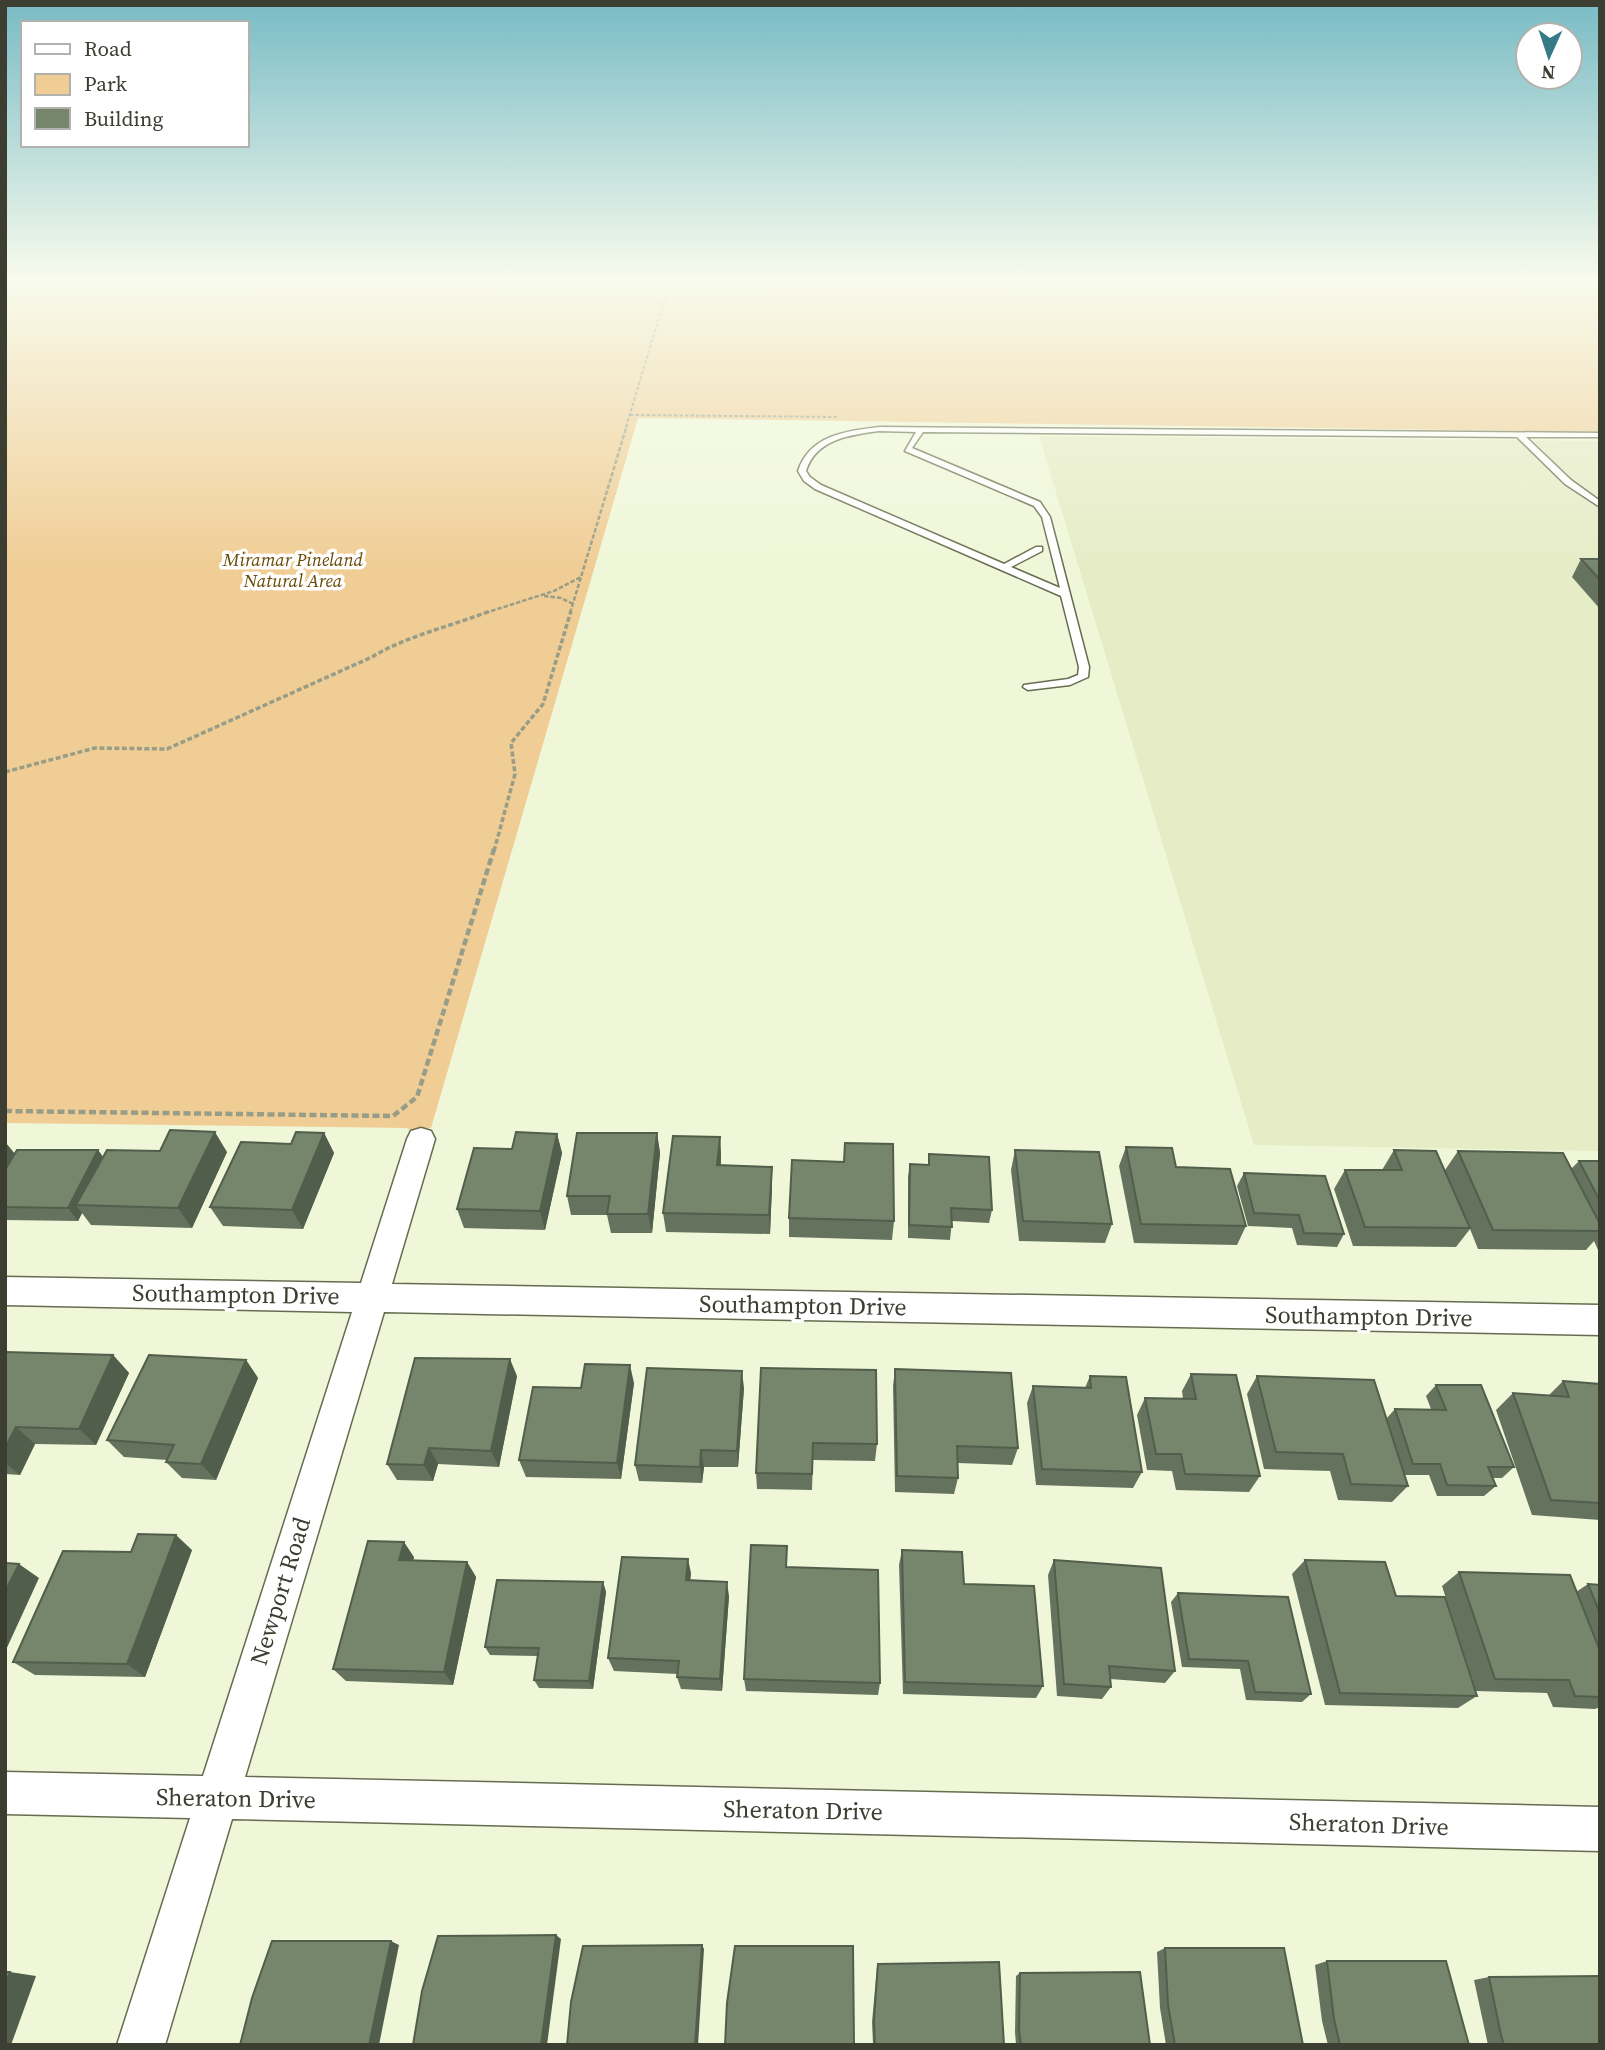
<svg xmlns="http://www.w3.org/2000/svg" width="1605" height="2050" viewBox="0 0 1605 2050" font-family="'Source Serif 4',serif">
	<rect width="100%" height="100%" fill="#f0f7d8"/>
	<path fill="#e5ecc6" d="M1039,436l561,5v710l-346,-6z"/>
	<path fill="#f0cd95" d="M5,281h1595v151l-962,-14 -207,710h-7l-3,11 -14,-11 -402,-5z"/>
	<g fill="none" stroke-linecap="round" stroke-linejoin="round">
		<defs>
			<path id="service" d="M879,427l721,6v4h-74l45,43 29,21v6l-35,-23 -48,-47 -594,-5 -11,16 128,54 10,15 39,150 -1,10 -18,8 -42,5 -5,-3 1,-2 44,-6 10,-4 1,-8 -18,-71 -246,-107 -11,-8 -6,-10c12,-36 48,-40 81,-44zM879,431l37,1 -11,19 129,55 8,11 18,71 -49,-21 31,-16v-4h-6l-32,17 -183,-79 -11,-8 -4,-6c10,-32 44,-36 73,-40z"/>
			<path id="minor" d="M421,1128l10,3 4,8 -43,145 1208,21v30l-1216,-23 -139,465 1355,30v44l-1368,-32 -67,226h-48l73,-227 -185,-4v-42l198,4 149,-464 -347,-7v-28l356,6 46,-144 4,-8z"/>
		</defs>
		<use href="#service" stroke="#666c50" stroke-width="3"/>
		<use href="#minor" stroke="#666c50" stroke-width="3"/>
		<path stroke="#989d87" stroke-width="2" stroke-dasharray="3.5 2" stroke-linecap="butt" d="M1396,281l204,1
			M630,415l209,2
			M626,427l44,-146"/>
		<path stroke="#989d87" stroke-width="2.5" stroke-dasharray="4.5 2" stroke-linecap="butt" d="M544,596l17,2 12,6
			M485,613l69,-22 27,-14 46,-152
			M570,613l11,-36"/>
		<path stroke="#989d87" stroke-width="3.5" stroke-dasharray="5 2.5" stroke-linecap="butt" d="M5,772l90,-24 72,1 205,-92c34,-21 80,-31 118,-46
			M494,851l21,-77 -4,-31 32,-39 28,-93"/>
		<path stroke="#989d87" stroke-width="4.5" stroke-dasharray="7 3.5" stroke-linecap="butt" d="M5,1111l388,5 24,-19 77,-248"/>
		<use href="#service" fill="#fff" fill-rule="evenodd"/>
		<use href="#minor" fill="#fff" fill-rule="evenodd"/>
	</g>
	<path fill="#65735e" d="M1581,559h19v50l-28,-32z
		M324,1133l10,20 -31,76 -80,-3 -13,-19 81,-63z
		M657,1133l3,20 -8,80h-41l-4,-18h-36l-4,-19z
		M557,1134l5,19 -17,77 -81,-2 -7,-19 55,-60z
		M720,1137l1,19v10l51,1v19l-2,48 -104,-2 -3,-19z
		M5,1142l10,12 83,-4 5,7 124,-5 -35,76 -101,-3 -9,-12 -4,8 -73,-1z
		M1126,1147l50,20 70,59 -9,19 -103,-2 -15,-77z
		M1015,1150l97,74 -7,19 -86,-2 -8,-71z
		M1394,1150l51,20 13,-19 113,18 8,-8h21v89h-2l-4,-9 -8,9 -108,-1 -8,-20 -14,18 -103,-1 -19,-57 11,-19h37z
		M929,1154l63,56 -3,13 -37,-2 -2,19 -42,-2v-61l2,-13 18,1z
		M1244,1173l100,61 -7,13 -40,-2 -5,-17 -44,-2 -11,-40z
		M789,1218l105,3 -2,19 -103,-3z
		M5,1352l108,3 16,18 -33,72 -61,-1 -15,31 -15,-1z
		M246,1360l12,18 -42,102 -34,-2 -16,-16 1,-2 -43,-3 -17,-17z
		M761,1368l116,76 -2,17 -62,-1 -1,30 -55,-1 -1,-16z
		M895,1369l123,79 -6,17 -54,-2v15l-4,16 -59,-2 -2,-106z
		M1191,1374l69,102 -11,16 -73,-2 -4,-19 -25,-1 -10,-55 8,-17 38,1 -1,-8z
		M517,1376l-18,91 -61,-3 -5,17 -36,-1 -10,-16z
		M1090,1376l52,96 -9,16 -97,-3 -9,-82 6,-17 52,2z
		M1257,1376l129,43 9,-10h36l-5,-13 10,-11 78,82 -12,11h-10l4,8 -12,10h-47l-8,-21h-25l4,11 -16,16 -54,-2 -8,-29 -66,-2 -17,-75z
		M1563,1381l37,3v136l-68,-5 -36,-105 17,-17 35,3z
		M634,1383l-13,96 -95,-2 -7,-17 62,-72z
		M744,1388l-6,79h-34l-2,16 -63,-2 -4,-16z
		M192,1550l-47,127 -110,-2 -22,-13 118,-110z
		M902,1550l62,34 79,102 -7,12 -133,-4 -4,-129z
		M414,1557l-1,4 54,1 9,15 -23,108 -107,-4 -13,-12z
		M1054,1560l121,111 -10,12 -55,-4 1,8 -9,12 -45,-3 -9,-121z
		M1305,1560l91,36 81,100 -19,12 -133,-3 -33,-131z
		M787,1567l93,116 -2,12 -132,-4 -2,-12z
		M1459,1572l117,20 12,-8 12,1v122l-5,2 -42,-2 -6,-14 -71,-2 -34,-105z
		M691,1573l-1,7 39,16 -7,95 -41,-2 -4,-12 1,-3 -64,-3 -6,-13z
		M603,1582l3,10 -13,97 -54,-1 -5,-8 4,-24 -48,-1 -5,-8z
		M1178,1593l133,101 -9,8 -56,-2 -6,-31 -58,-2 -11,-65z
		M1165,1948l138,97h-137l-6,-37 -3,-56z
		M1327,1961l142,84h-141l-6,-24 -7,-56z
		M878,1964l126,81h-131l-1,-23 5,-55z
		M1020,1973l130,72h-134l-1,-13 1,-56z
		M1489,1977l111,68h-112l-14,-65z"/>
	<path fill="#525e4c" d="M215,1132l12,20 -35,76 -14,-20z
		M324,1133l10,20 -31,76 -11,-19z
		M657,1133l3,20 -8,80 -4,-19z
		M557,1134l5,19 -17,77 -5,-19z
		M720,1137l1,19 -2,29 -2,-20z
		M5,1142l14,17 -14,23z
		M98,1150l10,14 -32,41 6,8 -4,8 -10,-13z
		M772,1167v19l-2,48 -1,-19z
		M113,1355l16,18 -33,72 -17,-16z
		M510,1359l7,17 -18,91 -8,-16z
		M246,1360l12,18 -42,102 -15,-16z
		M630,1365l4,18 -13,96 -4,-16z
		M742,1371l2,17 -6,79 -1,-16z
		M16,1427l19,17 -15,31 -15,-12v-15z
		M429,1448l9,16 -5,17 -9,-16z
		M701,1450l3,17 -2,16 -2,-16z
		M176,1535l16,15 -47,127 -18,-13z
		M404,1542l10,15 -4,18 -11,-15z
		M688,1559l3,14 -2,21 -3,-14z
		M467,1562l9,15 -23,108 -9,-13z
		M19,1564l20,14 -34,74v-60z
		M603,1582l3,10 -13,97 -4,-8z
		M727,1582l2,14 -7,95 -2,-12z
		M556,1935l5,4 -14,106h-6z
		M391,1941l8,4 -20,100h-10z
		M702,1945l2,4 -6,96h-3z
		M10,1972l26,4 -25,69h-6v-60z"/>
	<path fill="#75866d" stroke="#525e4c" stroke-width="2" d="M1581,559h19v21z
		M170,1130l45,2 -37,76 -102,-3 31,-55 53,1z
		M296,1132l28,1 -32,77 -82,-3 31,-65 50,2z
		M516,1132l41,2 -17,77 -83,-2 17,-61 38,1z
		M577,1133h80l-9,81h-41l3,-18h-43z
		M673,1136l47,1 -3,28 55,2 -3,48 -106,-2z
		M845,1143l48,1 1,77 -105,-3 3,-58 52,2z
		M1126,1147l46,1 4,19 54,2 16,57 -105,-2z
		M17,1150h81l-30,58 -63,-1v-37z
		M1015,1150l84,2 13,72 -89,-3z
		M1394,1150l42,1 34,77 -105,-1 -20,-57h57z
		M1458,1151l105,2 37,71v7l-107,-1z
		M929,1154l60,3 3,53 -41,-2 1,19 -43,-2 1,-61 19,1z
		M1579,1161h21v40z
		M1244,1173l81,3 19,58 -40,-1 -5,-18 -45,-2z
		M5,1352l108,3 -34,74 -63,-2 -11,21z
		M149,1355l97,5 -45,104 -35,-2 8,-17 -67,-5z
		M415,1358l95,1 -19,92 -62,-3 -5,17 -37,-1z
		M585,1364l45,1 -13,98 -98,-3 14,-73 48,1z
		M647,1368l95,3 -5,80 -36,-1 -1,17 -65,-2z
		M761,1368l115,2 1,74 -64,-1 -1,31 -56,-1z
		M895,1369l116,4 7,75 -61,-2 1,32 -61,-2z
		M1191,1374l45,1 24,101 -75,-2 -4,-20h-25l-11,-56 51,1z
		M1090,1376l36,1 16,95 -100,-3 -9,-83 58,2z
		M1257,1376l117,4 34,106 -57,-2 -8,-30 -67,-2z
		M1563,1381l37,3v119l-49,-3 -38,-107 56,4z
		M1436,1385h45l33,82h-26l8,19 -49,-1 -7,-21h-27l-18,-55 51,1z
		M138,1534l38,1 -49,129 -114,-2 50,-111 68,1z
		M368,1541l36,1 -5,18 68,2 -23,110 -111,-3z
		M751,1545l36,1 -1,21 92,3 2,113 -136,-4z
		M902,1550l60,2 2,32 70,2 9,100 -138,-4z
		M622,1557l66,2 -2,21 41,2 -7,97 -43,-2 2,-16 -71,-3z
		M1054,1560l107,8 14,103 -66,-5 2,21 -47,-3z
		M1305,1560l80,2 11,34 49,1 32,99 -137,-3z
		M5,1563l14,1 -14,28z
		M1459,1572l111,3 30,76v46l-25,-1 -6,-16 -74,-1z
		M497,1580l106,2 -14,99 -55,-1 5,-32 -54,-1z
		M1588,1584l12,1v28z
		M1178,1593l110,4 23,97 -56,-2 -7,-31 -59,-2z
		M556,1935l-15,110h-128l9,-54 16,-55z
		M272,1941h119l-22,104h-129l12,-47z
		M702,1945l-7,100h-128l4,-43 12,-56z
		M735,1946h118l1,99h-129l2,-42z
		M1165,1948h119l19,97h-128l-7,-40z
		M1327,1961h119l23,84h-129l-6,-26z
		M999,1962l5,83h-129l-1,-25 4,-56z
		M5,1972h5l-5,13z
		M1140,1972l10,73h-129l-2,-15 1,-57z
		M1600,1976v69h-96l-3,-10 -12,-58z"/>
	<linearGradient id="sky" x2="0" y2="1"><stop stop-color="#78bbc5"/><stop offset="0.49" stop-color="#f8fbed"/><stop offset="1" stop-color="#f8fbed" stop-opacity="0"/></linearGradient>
	<rect width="1605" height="568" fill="url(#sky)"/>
	<g text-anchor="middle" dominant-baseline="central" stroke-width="7" stroke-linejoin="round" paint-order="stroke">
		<g font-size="18" font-style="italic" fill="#694a05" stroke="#fff">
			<text x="293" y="559">Miramar Pineland<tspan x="293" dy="21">Natural Area</tspan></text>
		</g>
		<g font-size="24" fill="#3b3e31" stroke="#fff">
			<text transform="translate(236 1294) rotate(1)">Southampton Drive</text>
			<text transform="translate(803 1305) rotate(1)">Southampton Drive</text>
			<text transform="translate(1369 1316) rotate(1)">Southampton Drive</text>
			<text transform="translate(280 1591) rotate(-73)">Newport Road</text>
			<text transform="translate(236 1798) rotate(1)">Sheraton Drive</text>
			<text transform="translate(803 1810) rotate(1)">Sheraton Drive</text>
			<text transform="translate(1369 1824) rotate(2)">Sheraton Drive</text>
		</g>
	</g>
	<rect width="1605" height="2050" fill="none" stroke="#3b3e31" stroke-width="14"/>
	<rect x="21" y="21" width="228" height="126" fill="#ffffff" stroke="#b1b2ad" stroke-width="2"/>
	<rect x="35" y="44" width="35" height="10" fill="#ffffff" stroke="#b1b2ad" stroke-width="2"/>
	<text x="84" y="56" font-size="21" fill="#3b3e31">Road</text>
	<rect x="35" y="74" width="35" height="21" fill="#f0cd95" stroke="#b1b2ad" stroke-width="2"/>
	<text x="84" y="91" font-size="21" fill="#3b3e31">Park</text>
	<rect x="35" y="108" width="35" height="21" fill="#75866d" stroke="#b1b2ad" stroke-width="2"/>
	<text x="84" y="126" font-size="21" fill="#3b3e31">Building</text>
	<g transform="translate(1549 56) rotate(183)"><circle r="33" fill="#ffffff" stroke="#b1b2ad" stroke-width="2"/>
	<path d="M0-5L12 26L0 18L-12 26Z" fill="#347a87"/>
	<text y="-10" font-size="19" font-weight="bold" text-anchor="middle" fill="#3b3e31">N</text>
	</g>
</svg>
